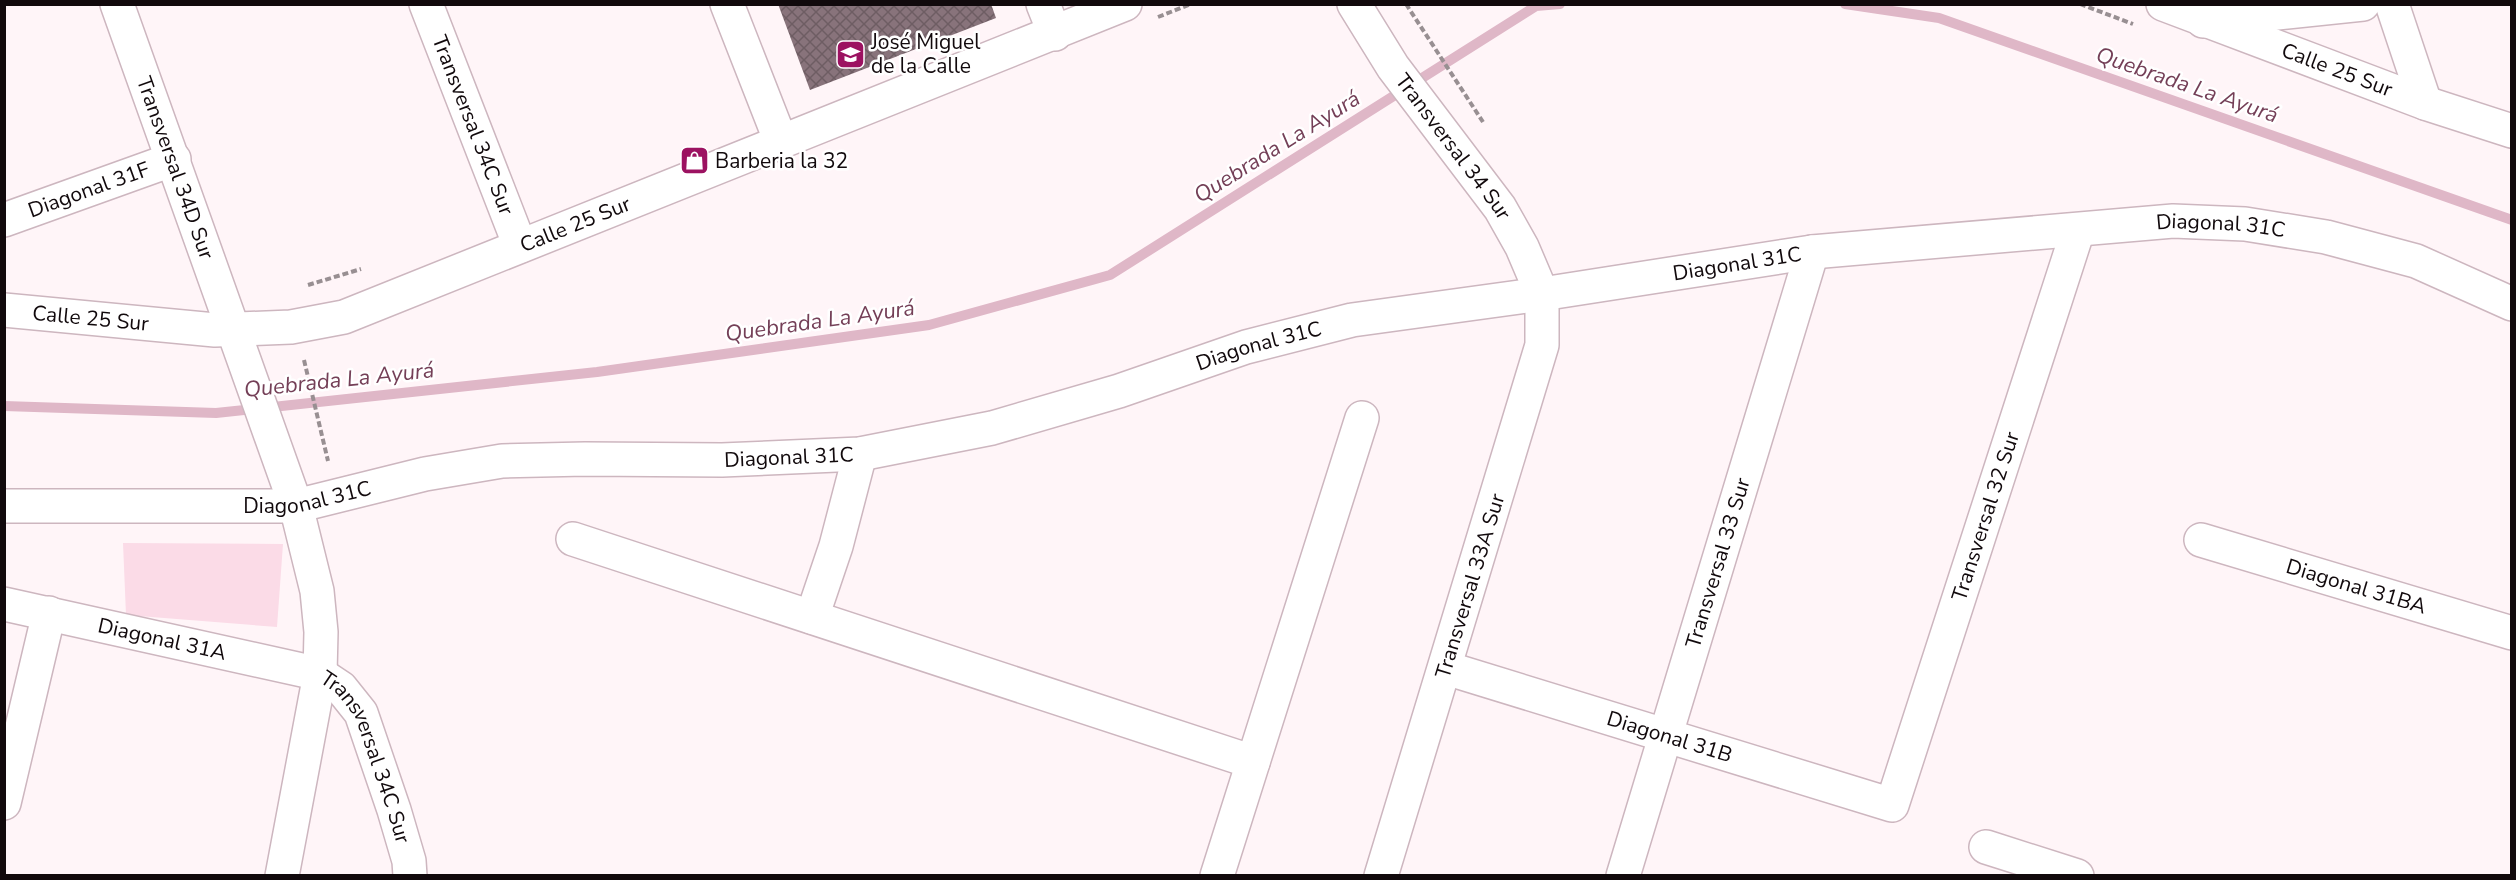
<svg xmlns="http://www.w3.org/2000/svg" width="2516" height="880" viewBox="0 0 2516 880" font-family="'Nunito Sans',sans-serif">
	<defs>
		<pattern id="building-cross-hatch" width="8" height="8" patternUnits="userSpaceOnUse" patternTransform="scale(1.5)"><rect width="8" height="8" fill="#88737b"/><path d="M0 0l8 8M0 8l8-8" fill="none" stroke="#6e5d63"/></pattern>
	</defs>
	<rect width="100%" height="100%" fill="#fff5f8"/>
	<path fill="#fbdbe7" d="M123,543l160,1 -6,83 -151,-12z"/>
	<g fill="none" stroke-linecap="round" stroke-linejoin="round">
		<path stroke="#dfb7c7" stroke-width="10" d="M1845,4l94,14 573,202
			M4,406l212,7 381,-41 332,-47 181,-50 426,-269 24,-2"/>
	</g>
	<path fill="url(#building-cross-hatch)" d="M778,4h213l5,14 -186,72z"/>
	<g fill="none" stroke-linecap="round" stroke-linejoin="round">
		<defs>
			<g id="minor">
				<path id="s1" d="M117,4l179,502 21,85 4,41 -1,42 -38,202"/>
				<path id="s2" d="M426,4l94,242"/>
				<path d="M727,4l54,138"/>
				<path d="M1043,4l12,30"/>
				<path id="s3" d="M1354,4l39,63 107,141 22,39 20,47v51l-161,531"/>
				<path d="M2392,4l33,99"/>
				<path d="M2203,21l160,-17"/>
				<path id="s4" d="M4,220l170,-61"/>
				<path d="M573,539l680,223"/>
				<path id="s5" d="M2201,540l311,93"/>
				<path id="s6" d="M4,604l316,70 21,14 20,25 33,97 15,51 1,15"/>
				<path d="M812,617l24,-71 24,-92"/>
				<path id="s7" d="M1446,668l446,137 186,-575"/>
				<path d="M4,803l45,-190"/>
				<path d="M1986,847l91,29"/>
				<path d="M1217,876l145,-458"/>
				<path id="s8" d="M1623,876l189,-624"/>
			</g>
			<g id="major">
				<path id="s9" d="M2163,4l262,99 87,28"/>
				<path id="s10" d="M4,310l211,20 76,-3 53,-10 781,-313"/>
				<path id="s11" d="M4,506h292l129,-32 77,-13 83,-2 137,1 138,-6 132,-26 127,-37 127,-44 106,-27 190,-26 270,-42 361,-31 72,3 81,13 90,24 96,43"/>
			</g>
		</defs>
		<use href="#minor" stroke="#cdb6bf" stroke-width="36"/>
		<use href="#major" stroke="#cdb6bf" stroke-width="36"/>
		<path stroke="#988f92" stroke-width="4" stroke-dasharray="6 3" stroke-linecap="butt" d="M1406,4l77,118
			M2080,4l53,20
			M1158,17l33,-13
			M308,285l53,-16
			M304,360l24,101"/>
		<use href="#minor" stroke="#fff" stroke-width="33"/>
		<use href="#major" stroke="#fff" stroke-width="33"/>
	</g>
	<defs>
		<symbol id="school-square" viewBox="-11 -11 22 22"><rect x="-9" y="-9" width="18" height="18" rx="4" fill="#9c1261" stroke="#fff"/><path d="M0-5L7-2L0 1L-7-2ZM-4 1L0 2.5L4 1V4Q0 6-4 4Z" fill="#fff"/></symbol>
		<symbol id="shop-square" viewBox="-11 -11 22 22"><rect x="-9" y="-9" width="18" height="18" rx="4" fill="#9c1261" stroke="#fff"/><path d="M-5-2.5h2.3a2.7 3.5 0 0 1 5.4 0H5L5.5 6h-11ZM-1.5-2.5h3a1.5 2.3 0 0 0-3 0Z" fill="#fff"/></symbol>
	</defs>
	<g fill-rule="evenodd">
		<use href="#school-square" x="834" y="38" width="33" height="33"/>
		<use href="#shop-square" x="678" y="144" width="33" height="33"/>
	</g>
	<g text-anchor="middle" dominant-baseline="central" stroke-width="5" stroke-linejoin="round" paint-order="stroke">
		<g font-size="21" fill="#11090c" stroke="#fff" text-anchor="start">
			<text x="871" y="42">José Miguel<tspan x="871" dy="24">de la Calle</tspan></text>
			<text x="715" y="161">Barberia la 32</text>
		</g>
		<g font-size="21" fill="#11090c" stroke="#fff">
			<text stroke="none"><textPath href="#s9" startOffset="186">Calle 25 Sur</textPath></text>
			<text stroke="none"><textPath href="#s2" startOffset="130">Transversal 34C Sur</textPath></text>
			<text stroke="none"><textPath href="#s3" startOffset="174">Transversal 34 Sur</textPath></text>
			<text stroke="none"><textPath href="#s1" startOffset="174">Transversal 34D Sur</textPath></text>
			<text stroke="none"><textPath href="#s4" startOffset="90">Diagonal 31F</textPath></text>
			<text stroke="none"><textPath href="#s10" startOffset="591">Calle 25 Sur</textPath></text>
			<text stroke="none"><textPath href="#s11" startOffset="2247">Diagonal 31C</textPath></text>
			<text stroke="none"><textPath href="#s11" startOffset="1761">Diagonal 31C</textPath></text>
			<text stroke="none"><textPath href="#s10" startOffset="87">Calle 25 Sur</textPath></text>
			<text stroke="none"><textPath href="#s11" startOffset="1275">Diagonal 31C</textPath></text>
			<text stroke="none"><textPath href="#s11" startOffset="790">Diagonal 31C</textPath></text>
			<text stroke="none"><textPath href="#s11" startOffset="304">Diagonal 31C</textPath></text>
			<text stroke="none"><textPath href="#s7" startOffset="770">Transversal 32 Sur</textPath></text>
			<text stroke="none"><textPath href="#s8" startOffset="327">Transversal 33 Sur</textPath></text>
			<text transform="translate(1470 586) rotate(-73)">Transversal 33A Sur</text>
			<text stroke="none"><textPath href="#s5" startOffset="162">Diagonal 31BA</textPath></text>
			<text stroke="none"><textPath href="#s6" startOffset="162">Diagonal 31A</textPath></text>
			<text stroke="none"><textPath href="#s7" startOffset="234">Diagonal 31B</textPath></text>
			<text stroke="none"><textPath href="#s6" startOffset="422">Transversal 34C Sur</textPath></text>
		</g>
		<g font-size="22" font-style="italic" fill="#743f57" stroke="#fff">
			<text transform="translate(2187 85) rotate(19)">Quebrada La Ayurá</text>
			<text transform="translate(1277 147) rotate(-32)">Quebrada La Ayurá</text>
			<text transform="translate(820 321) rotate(-8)">Quebrada La Ayurá</text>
			<text transform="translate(339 380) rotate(-6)">Quebrada La Ayurá</text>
		</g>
	</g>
	<rect width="2516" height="880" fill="none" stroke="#11090c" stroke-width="12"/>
</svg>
